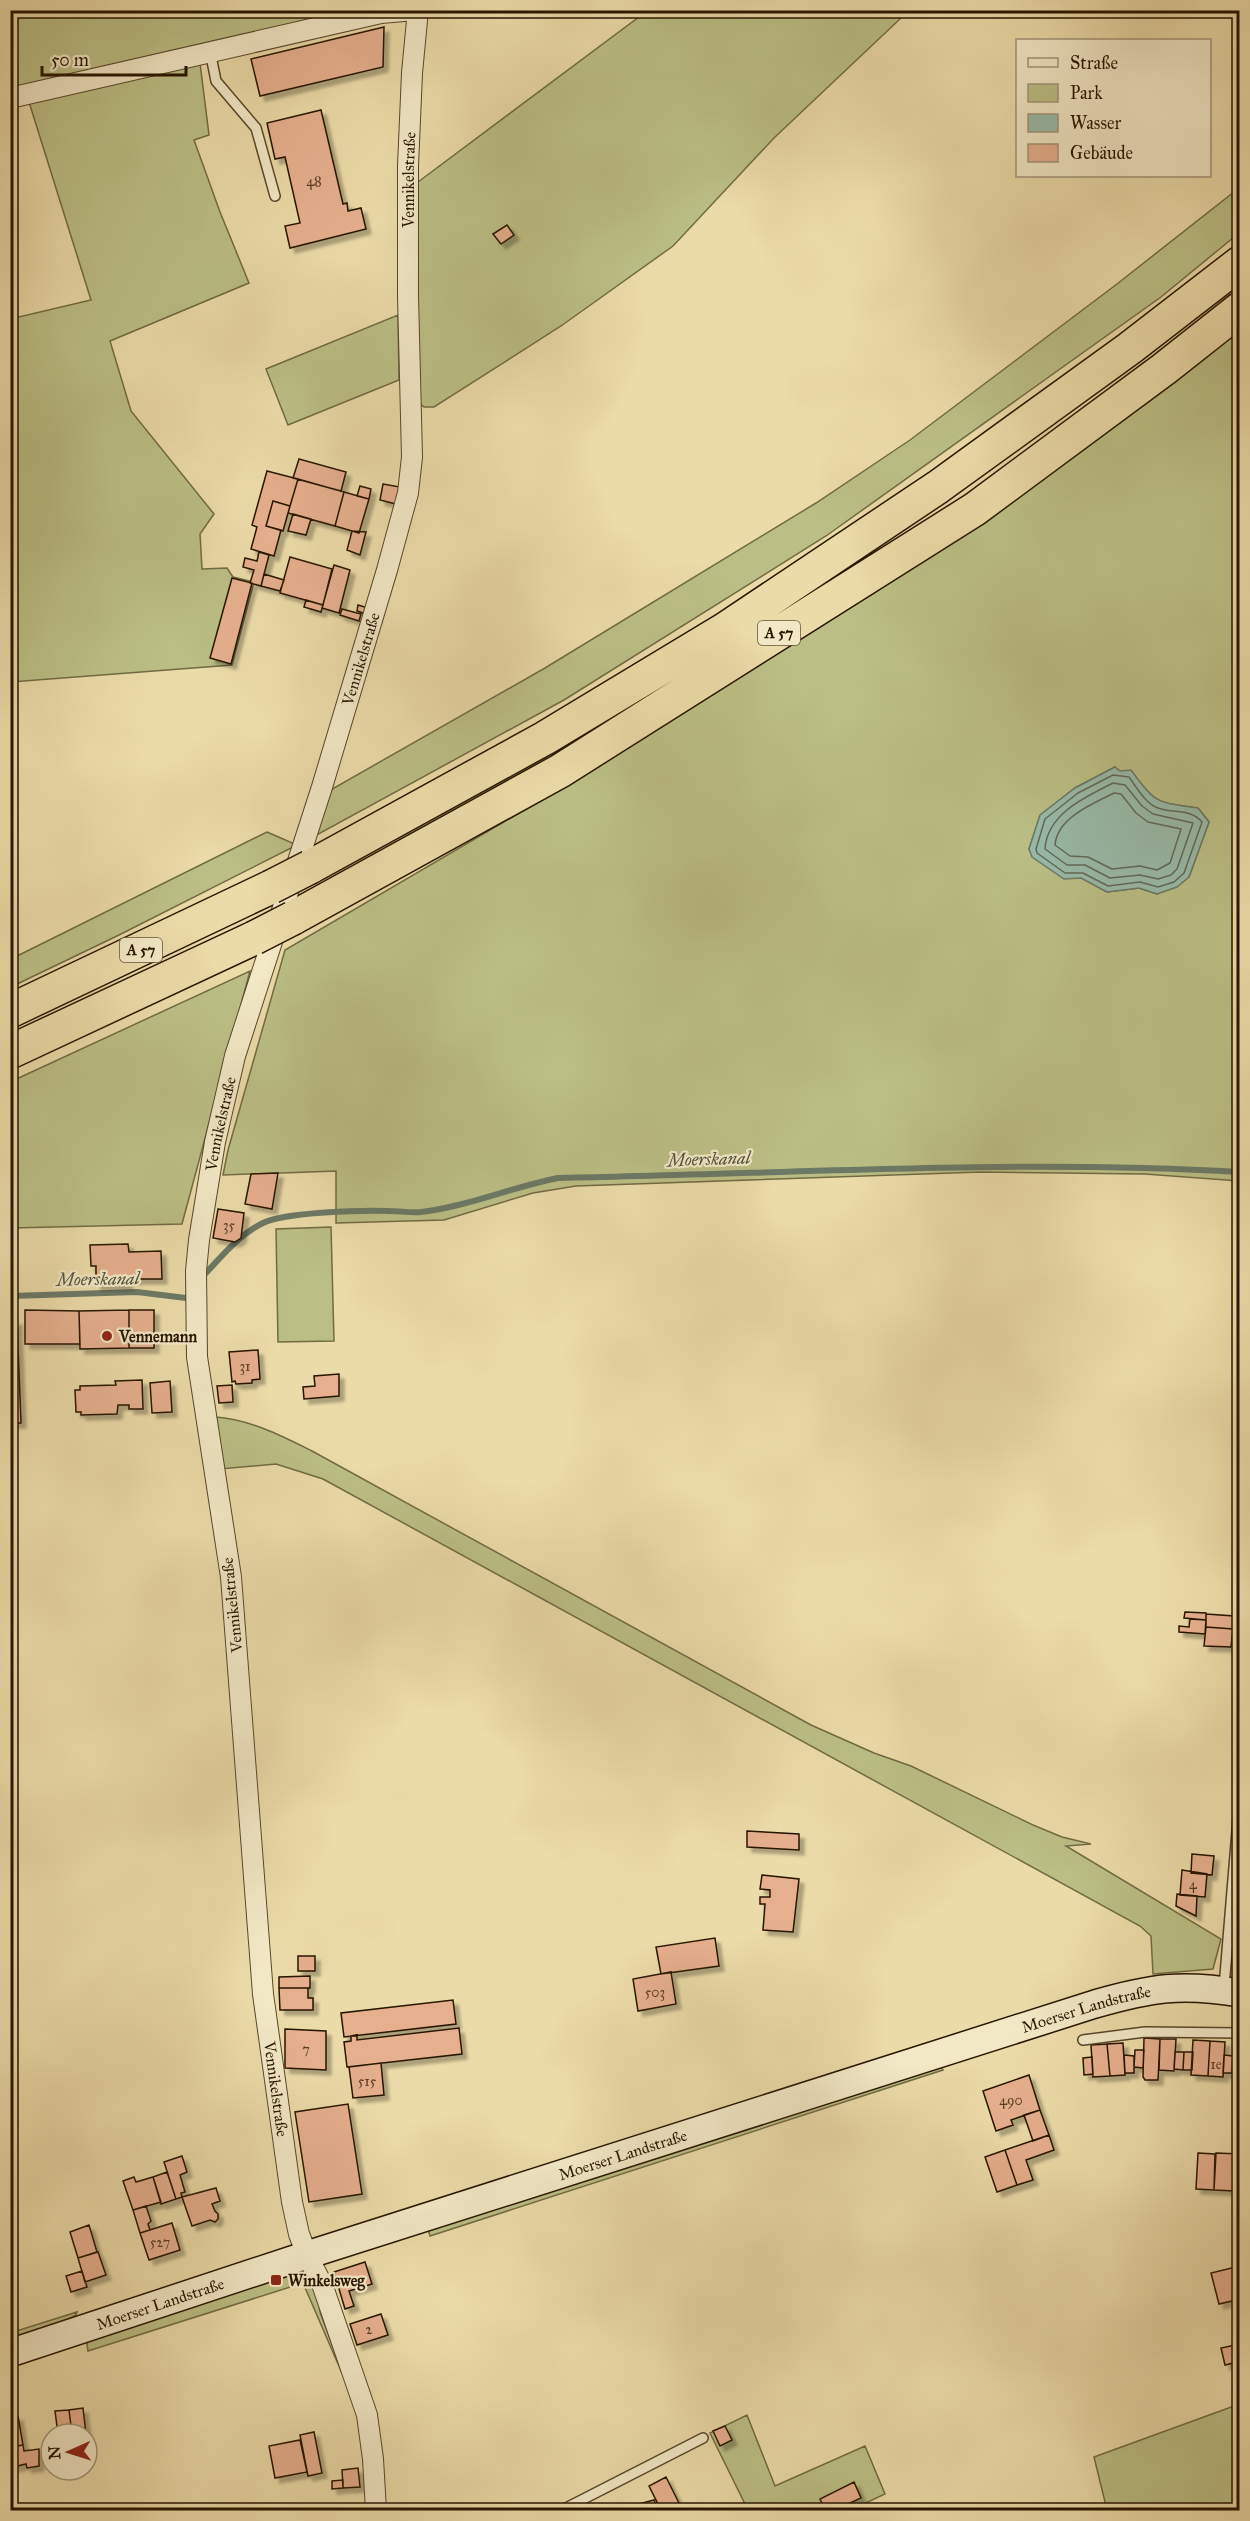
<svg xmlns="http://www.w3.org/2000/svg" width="1250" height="2521" viewBox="0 0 1250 2521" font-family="'IM FELL Great Primer',serif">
	<defs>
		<filter id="shadow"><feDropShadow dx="5" dy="5" stdDeviation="1.5" flood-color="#0004"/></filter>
	</defs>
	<rect width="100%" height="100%" fill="#ebdba8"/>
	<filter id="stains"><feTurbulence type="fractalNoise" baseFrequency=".00333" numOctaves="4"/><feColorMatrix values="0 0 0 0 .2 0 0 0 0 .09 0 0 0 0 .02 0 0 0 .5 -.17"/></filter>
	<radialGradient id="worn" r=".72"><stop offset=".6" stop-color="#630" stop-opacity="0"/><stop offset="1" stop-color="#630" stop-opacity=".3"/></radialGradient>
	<path fill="#bbbf85" stroke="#716a43" stroke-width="1.5" fill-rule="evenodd" d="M11,10l340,1 -340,78z
		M894,10l6,9 -126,119 -101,108 -112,80 -127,81h-10l-8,-7 -2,-215 233,-174z
		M200,63l9,72 -15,5 26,72 29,71 -139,58 21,70 83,103 -14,20 2,35 25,-1 6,9 21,5 -22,83 -221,17 -1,-363 81,-19 -62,-198z
		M1239,188v45l-78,64 -335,239 -262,164 -251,137 14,-45 218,-124 271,-165 94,-63 207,-156z
		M398,315l1,65 -111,45 -22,-56z
		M1239,325v856l-94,-7 -164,-2 -405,14 -43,7 -89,27 -108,3v-52l-113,4 5,-25 57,-200 284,-166zM1115,767l4,4h12c27,34 24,31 67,37l11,14 -20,55 -32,17 -18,-6 -32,4 -78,-43 11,-33 35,-28z
		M267,832l30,13 -178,90 -108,52v-28z
		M250,971l-68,253 -171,4 -1,-146z
		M331,1227l3,114 -56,1 -2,-113z
		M215,1417c34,2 67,19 97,34l499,274 63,28 37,13 122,59 29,12 29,7 -25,2 155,93 -8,30 -60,5 -2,-38 -11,-10 -817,-447 -47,-15 -56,5z
		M938,2063l5,7 -513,166 -3,-10z
		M290,2270l12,3 9,6 7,14 2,19 28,75 -45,-104 -215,68 -2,-14z
		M77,2312l-1,3 -14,8 -51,17 -1,-7z
		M1234,2406l6,22 -1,82h-132l-13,-53z
		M747,2415l28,71 90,-40 20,48 -34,16h-103l-38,-77z"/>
	<path fill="#98bbaa" stroke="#6b7966" stroke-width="1.5" d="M1115,767l5,4 11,-1c26,35 25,32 67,38l11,14 -20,55 -12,10 -20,7 -18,-6 -32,4 -26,-14 -17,1 -32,-22 -3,-8 11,-34 35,-27z"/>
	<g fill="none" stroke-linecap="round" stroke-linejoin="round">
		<path stroke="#606856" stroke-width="1.5" d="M1113,775l16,2c8,11 16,26 29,31 16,6 32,0 44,14l-18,51 -10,9 -16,5 -18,-5 -32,4 -25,-13h-18l-28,-20 -1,-4 9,-30 33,-26z
			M1113,783l12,2 17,21 11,8 40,9 -16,46 -6,6 -13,4 -18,-4 -30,3 -25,-13h-18l-22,-16c2,-35 40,-52 68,-66z
			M1114,793l7,1 15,19 12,9 33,7 -11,34 -13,7 -17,-4 -28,3 -24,-12 -18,-1 -15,-11c2,-27 37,-41 59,-52z"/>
		<path stroke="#6b7966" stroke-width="6" d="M205,1274c17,-18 35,-40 58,-51 22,-11 100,-13 127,-12 10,0 21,2 31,1 48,-6 91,-25 137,-34 227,-4 455,-19 682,-6
			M10,1296l127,-4 49,6"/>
	</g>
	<path fill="#e6af8e" stroke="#271501" stroke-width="1.5" filter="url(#shadow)" d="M384,27l-1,40 -123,29 -9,-37z
		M321,110l22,94 4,-1 1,8 13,-3 5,21 -76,19 -5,-22 15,-3 -15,-66 -10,2 -8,-36z
		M507,225l7,10 -13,9 -8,-10z
		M299,459l47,13 -5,19 -48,-13z
		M267,471l31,8 -8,27 -17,-5 -7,25 15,4 -7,26 -23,-7 6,-22 -5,-2z
		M298,479l46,13 -9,34 -47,-13z
		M383,484l17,3 -4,17 -16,-4z
		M360,486l11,3 -2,10 -12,-3z
		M344,492l25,7 -10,34 -24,-7z
		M273,501l17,5 -7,25 -17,-5z
		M293,514l18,5 -5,16 -18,-4z
		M352,531l14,1 -6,23 -13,-5z
		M259,552l10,3 -8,31 -11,-3 4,-13 -11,-3 2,-9 12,3z
		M290,557l42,12 -9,36 -43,-12z
		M334,565l16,5 -11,43 -17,-5z
		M264,574l20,6 -4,11 -19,-5z
		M232,578l20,5 -21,81 -21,-6z
		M306,600l17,5 -2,7 -17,-5z
		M358,605l10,3 -2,6 -9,-3z
		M342,609l19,5 -2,7 -19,-6z
		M278,1173l-6,36 -27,-5 6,-30z
		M218,1209l26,4 -3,25 -6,4 -22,-4z
		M128,1244l1,8 32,-1 1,28h-35l1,6h-32v-19h-5l-1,-21z
		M25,1310l54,1 1,33h-55z
		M129,1310v38l-49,1 -1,-38z
		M129,1310h25v38h-25z
		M17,1320l4,103h-11v-102z
		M258,1350l2,29 -8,1v3l-16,1 -1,-3 -3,1 -3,-30z
		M339,1374v22l-35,3 -1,-12 12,-1 -1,-10z
		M142,1380l1,29h-14v-4h-11l-1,9 -36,1v-3h-5l-1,-22h5v-4l36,-1 -1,-4z
		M170,1381l2,31 -20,1 -2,-30z
		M232,1385l1,17 -14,1 -2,-17z
		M1185,1612l21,1v7l-22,-2z
		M1206,1614l28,2 -1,13 -27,-2z
		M1190,1619l16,1 -1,14 -26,-2v-6l10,1z
		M1206,1627l27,2 -2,18 -27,-1z
		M747,1831l52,3v16l-52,-3z
		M1192,1854l22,2 -2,19 -21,-2z
		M1182,1870l25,4 -2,23 -25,-2z
		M762,1875l37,4 -6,53 -30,-2 2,-26h-5v-7h10v-7l-10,-1z
		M1177,1894l20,2 -1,20 -20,-10z
		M715,1938l4,28 -58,8 -5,-27z
		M298,1956h17v15h-17z
		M671,1972l5,32 -38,7 -5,-32z
		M310,1976v12h-31v-11z
		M279,1988h29v10h5v12h-33z
		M453,2000l3,24 -112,13 -3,-24z
		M459,2028l3,26 -115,13 -3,-25 7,-1v-5l6,-1v5z
		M285,2029l41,2v39l-41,-2z
		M1144,2038l16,1 -2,41h-13l-2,-3z
		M1160,2039h16l-2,32 -15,-1z
		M1193,2040l17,1 -2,35 -17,-1z
		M1210,2041l15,1 -2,35 -15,-1z
		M1123,2043l2,32 -15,1 -3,-32z
		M1107,2044l3,32 -17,1 -2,-32z
		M1135,2050h9l-1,18 -9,-1z
		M1175,2052h9l-1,18 -9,-1z
		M1184,2052h9l-1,18h-9z
		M1124,2055l10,1v17h-9z
		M1224,2055l9,1 -1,17h-9z
		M1233,2056h7v18l-8,-1z
		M1092,2057l1,17 -9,1 -1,-17z
		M381,2063l3,32 -31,3 -4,-31z
		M1029,2075l11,35 -29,10 2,5 -17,6 -13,-40z
		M348,2104l14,90 -53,8 -14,-90z
		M1040,2110l9,25 -16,6 -9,-26z
		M1049,2135l5,15 -28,10 7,20 -16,5 -12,-35z
		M1005,2150l12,35 -20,7 -12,-35z
		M1198,2153l17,1 -1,36 -18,-1z
		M1216,2153l24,1v27l-4,4 -1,6 -21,-1z
		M182,2156l5,16 -7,3 5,17 -4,1 1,4 -6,2 -12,-37z
		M167,2172l9,27 -15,5 -8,-27z
		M134,2177l2,5 17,-5 8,25 -28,8 -10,-29z
		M216,2188l4,13 -8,3 3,7 3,3v5l-3,3 -5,-2 -18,6 -10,-29z
		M146,2206l5,15 -3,3 2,6 -10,3 -7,-23z
		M172,2223l8,27 -31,10 -9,-27z
		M89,2225l8,27 -19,6 -8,-26z
		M98,2252l8,23 -21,7 -7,-24z
		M365,2262l7,22 -23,7 5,15 -9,3 -11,-37z
		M1240,2266v42l-6,1 -2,-8 -13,3 -8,-31z
		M82,2271l5,16 -16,5 -5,-16z
		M381,2314l7,21 -31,10 -7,-21z
		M1240,2344v21l-3,-3 -12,3 -4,-17z
		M83,2408l3,26h-14l-3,-24z
		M69,2410l3,24h-14l-3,-23z
		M18,2416l5,29 -13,2v-30z
		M725,2426l7,14 -12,6 -7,-15z
		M314,2432l8,41 -14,3 -8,-41z
		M300,2440l7,32 -32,6 -6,-32z
		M23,2445l1,6 15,-2v17l-12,2 -1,-4 -13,3 -3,-20z
		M358,2468l2,19 -17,1 -1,-18z
		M666,2477l13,26 -18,7 -12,-24z
		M343,2480v8l-11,1v-8z
		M854,2482l7,16 -26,12h-10l-5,-11z
		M654,2500l4,10h-26l-1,-4z"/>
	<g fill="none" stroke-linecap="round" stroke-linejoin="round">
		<defs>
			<path id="lane" d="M210,51l6,30 40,47 19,68
				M1224,1987l16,-192
				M1083,2040l62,-8 95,1
				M562,2510l141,-72"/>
			<g id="street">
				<path d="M10,98l371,-85 34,-3"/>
				<path id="s1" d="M376,2510l-3,-51 -6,-44 -45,-131 -15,-29 -8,-21 -7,-32 -29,-208 -32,-417 -34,-220 -1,-86 3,-31 16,-98 20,-86 87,-269 65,-217 21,-77 4,-36 -4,-161v-130l4,-93 6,-63"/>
			</g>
			<g id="secondary">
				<path id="s2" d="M10,2353l297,-98 788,-251c56,-16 86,-21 145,-11"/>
			</g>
			<path id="highway" d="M310,867l235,-129 179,-108 214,-143 192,-139 110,-85
				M293,918l267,-147 415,-262 189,-140 76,-60
				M10,1011l261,-124
				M10,1052l244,-114"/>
		</defs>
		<use href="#lane" stroke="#58462b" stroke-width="12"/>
		<use href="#street" stroke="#58462b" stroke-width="22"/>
		<use href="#secondary" stroke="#271501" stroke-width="30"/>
		<use href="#highway" stroke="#271501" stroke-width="36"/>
		<use href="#lane" stroke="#f2e8c6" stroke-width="9"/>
		<use href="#street" stroke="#f2e8c6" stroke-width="20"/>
		<use href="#secondary" stroke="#f2e8c6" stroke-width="27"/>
		<use href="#highway" stroke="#ebdba8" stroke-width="33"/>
		<defs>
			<path id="highway-bridge" d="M271,887l39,-20
				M254,938l39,-20"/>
		</defs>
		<use href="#highway-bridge" stroke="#271501" stroke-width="36" stroke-linecap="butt"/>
		<use href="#highway-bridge" stroke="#ebdba8" stroke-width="33"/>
	</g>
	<g fill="#8f2418" stroke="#f2e8c6" stroke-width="2">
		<circle cx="107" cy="1336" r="6"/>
		<rect x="270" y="2274" width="12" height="12" rx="3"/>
	</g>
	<g text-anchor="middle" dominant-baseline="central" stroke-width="4.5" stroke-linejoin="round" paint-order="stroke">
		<g font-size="14" fill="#573c24">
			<text x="314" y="181">48</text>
			<text x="229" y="1225">35</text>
			<text x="245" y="1366">31</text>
			<text x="1193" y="1884">4</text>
			<text x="655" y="1992">503</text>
			<text x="306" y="2049">7</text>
			<text x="1216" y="2064">1e</text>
			<text x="367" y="2081">515</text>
			<text x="1011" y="2100">490</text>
			<text x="160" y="2242">527</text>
			<text x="369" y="2329">2</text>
		</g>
		<g fill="#f2e8c6" stroke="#64543c" stroke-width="1.5">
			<rect x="758" y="621" width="42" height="24" rx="4.5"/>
			<rect x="120" y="938" width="42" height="24" rx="4.5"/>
		</g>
		<g font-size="15" font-weight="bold" fill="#271501">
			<text x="779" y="633">A 57</text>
			<text x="141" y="950">A 57</text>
		</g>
		<g font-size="16" fill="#271501" stroke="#f2e8c6">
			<text stroke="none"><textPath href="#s1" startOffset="2380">Vennikelstraße</textPath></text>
			<text stroke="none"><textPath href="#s1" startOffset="1894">Vennikelstraße</textPath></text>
			<text stroke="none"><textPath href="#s1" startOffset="1408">Vennikelstraße</textPath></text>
			<text transform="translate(232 1605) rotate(-96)">Vennikelstraße</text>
			<text stroke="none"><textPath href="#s2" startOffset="1130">Moerser Landstraße</textPath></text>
			<text transform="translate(276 2089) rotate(82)">Vennikelstraße</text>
			<text stroke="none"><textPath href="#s2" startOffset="644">Moerser Landstraße</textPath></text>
			<text stroke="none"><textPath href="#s2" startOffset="158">Moerser Landstraße</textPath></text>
		</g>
		<g font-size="16" font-weight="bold" fill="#271501" stroke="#f2e8c6" text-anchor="start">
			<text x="119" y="1336">Vennemann</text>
			<text x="288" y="2280">Winkelsweg</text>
		</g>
		<g font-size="18" font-style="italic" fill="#4f4f3c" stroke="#f2e8c6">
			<text transform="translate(709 1159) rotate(-2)">Moerskanal</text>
			<text transform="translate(98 1279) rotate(-1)">Moerskanal</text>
		</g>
	</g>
	<rect width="1250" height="2521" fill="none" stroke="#ebdba8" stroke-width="36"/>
	<rect x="12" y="12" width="1226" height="2497" fill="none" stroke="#271501" stroke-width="3"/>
	<rect x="18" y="18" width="1214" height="2485" fill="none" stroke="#271501" stroke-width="1.5"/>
	<rect x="1016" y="39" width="195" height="138" fill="#f2e8c6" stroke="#a19477" stroke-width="1.5"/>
	<rect x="1028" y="58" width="30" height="9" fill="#f2e8c6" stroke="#a19477" stroke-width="1.5"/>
	<text x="1070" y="69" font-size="18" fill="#271501">Straße</text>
	<rect x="1028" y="84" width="30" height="18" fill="#bbbf85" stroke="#a19477" stroke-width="1.5"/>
	<text x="1070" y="99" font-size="18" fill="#271501">Park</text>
	<rect x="1028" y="114" width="30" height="18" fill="#98bbaa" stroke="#a19477" stroke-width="1.5"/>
	<text x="1070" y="129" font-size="18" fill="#271501">Wasser</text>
	<rect x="1028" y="144" width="30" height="18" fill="#e6af8e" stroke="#a19477" stroke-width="1.5"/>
	<text x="1070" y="159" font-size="18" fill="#271501">Gebäude</text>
	<g transform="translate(69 2452) rotate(267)"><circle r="28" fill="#f2e8c6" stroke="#a19477" stroke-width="1.5"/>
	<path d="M0-4.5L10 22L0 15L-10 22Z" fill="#8f2418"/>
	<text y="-9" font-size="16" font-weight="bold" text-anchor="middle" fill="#271501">N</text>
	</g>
	<path d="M42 66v9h144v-9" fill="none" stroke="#271501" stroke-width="3"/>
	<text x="51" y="66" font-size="18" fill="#271501" stroke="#f2e8c6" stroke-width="4.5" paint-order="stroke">50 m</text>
	<rect width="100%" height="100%" filter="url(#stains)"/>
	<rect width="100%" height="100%" fill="url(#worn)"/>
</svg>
